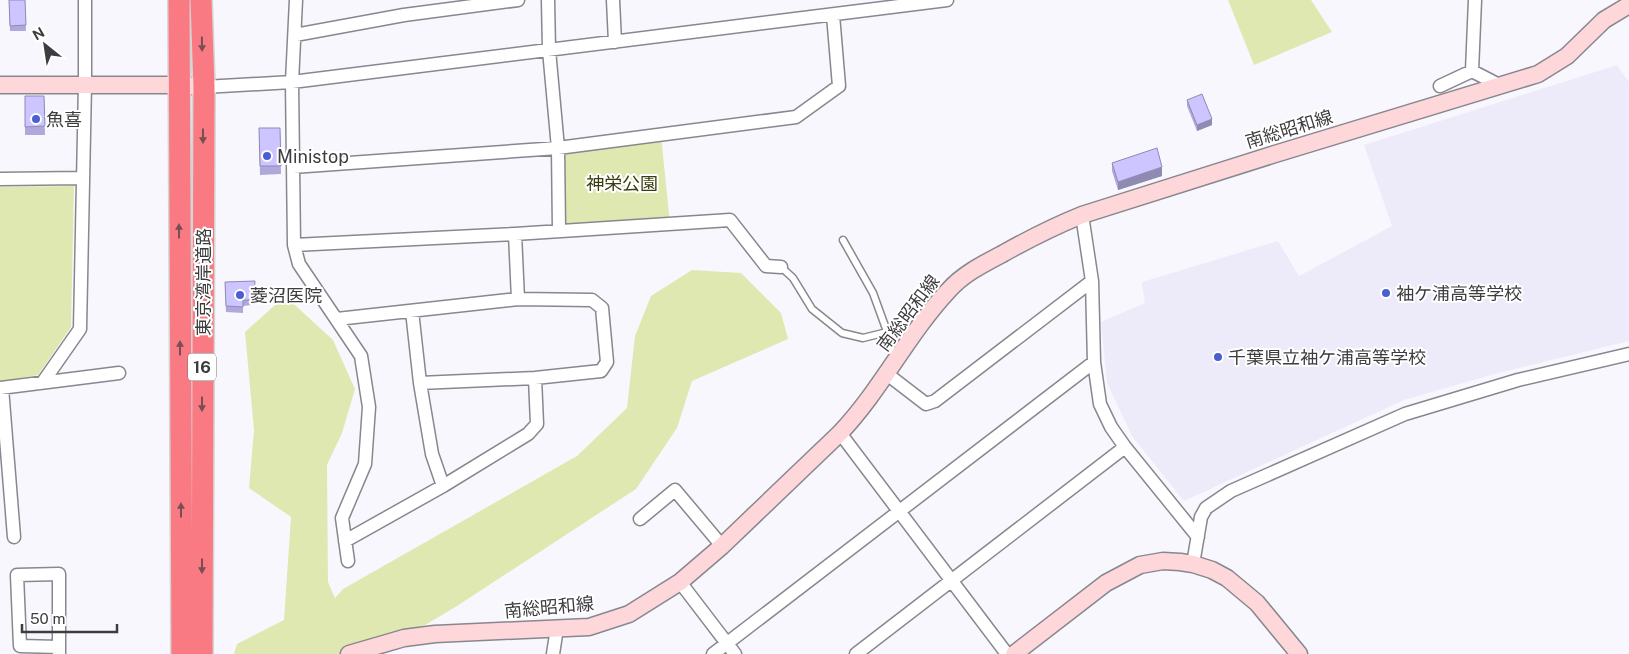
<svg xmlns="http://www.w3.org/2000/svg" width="1629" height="654" viewBox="0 0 1629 654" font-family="'Public Sans','Noto Sans JP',sans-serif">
	<rect width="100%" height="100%" fill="#f8f7fe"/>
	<path fill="#edebfa" d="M1617,65l12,17v259l-131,32 -94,27 -220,101 -52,-65 -25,-53 -6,-61 44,-19 -3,-21 136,-41 21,35 93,-50 -28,-81z"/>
	<path fill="#e0e8b2" d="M1228,0h83l21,32 -78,33z
		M661,135l9,89 -111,6 -1,-82z
		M74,186l-3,141 -33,48 -38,7v-195z
		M692,270l49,3 40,40 7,26 -96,42 -15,47 -41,61 -179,117 -32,19 -85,29h-106l3,-10 47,-24 7,-103 -42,-29 5,-58 -9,-98 40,-36 48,44 22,49 -13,44 -15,32 1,117 7,16 8,-9 234,-133 50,-48 8,-72 16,-40z"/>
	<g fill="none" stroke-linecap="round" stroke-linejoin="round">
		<defs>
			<path id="lane" d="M843,240l30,53 16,44
				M781,267l12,11 19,31 30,24 21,5 20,-5 6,5 5,19"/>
			<path id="street" d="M296,0l-4,82 2,163 5,19 62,92 8,51 -4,57 -23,54 6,43
				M548,0l1,50 9,98 1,82
				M613,0l2,42
				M295,35l109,-20 114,-15
				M1472,71l3,-71
				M1440,86l32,-15 29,15
				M204,87l88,-5 655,-82
				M293,167l265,-19 238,-31 43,-31 -6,-71
				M0,179l82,-1
				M1082,215l10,66 2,81 6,42 11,23 14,20 73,90
				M515,234l3,65
				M294,245l221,-11 215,-14 36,46 15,1
				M412,311l8,72 12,71 11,32
				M337,319l181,-20 74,1 10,8 5,54 -6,9 -66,7 -115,5
				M887,374l39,30 9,-3 157,-120
				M43,382l37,-53 5,-245v-84
				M0,388l119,-15
				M2,388l12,149
				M840,433l167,221
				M640,519l35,-29 47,56
				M345,541l98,-55 85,-52 9,-10 -2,-46
				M1193,564l8,-47 5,-9 25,-17 174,-77 113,-34 111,-26
				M680,582l55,72
				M59,654v-80l-42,1 3,71 39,1
				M553,654l4,-26
				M713,654l381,-292
				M856,654l269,-207"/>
			<path id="secondary" d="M0,85h178l26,2
				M349,654l55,-16 31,-4 154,-7 40,-13 51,-32 42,-36 118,-113c41,-43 67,-98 108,-142 15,-17 35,-27 56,-38 25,-14 51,-27 78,-38l193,-61 263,-80 29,-18 37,-36 25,-15
				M1014,654l92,-71 34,-18 23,-4 17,1 13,2 19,6 15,8 30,25 42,51"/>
			<path id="highway" d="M179,0l3,654
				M201,0l3,87 -2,567"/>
		</defs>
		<use href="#lane" stroke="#88878d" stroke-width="9"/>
		<use href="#street" stroke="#88878d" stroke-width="15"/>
		<use href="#secondary" stroke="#88878d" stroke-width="19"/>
		<use href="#highway" stroke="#d4d4d5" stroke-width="24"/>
		<use href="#lane" stroke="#fff" stroke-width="6"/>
		<use href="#street" stroke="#fff" stroke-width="12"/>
		<use href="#secondary" stroke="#fed7da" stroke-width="16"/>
		<use href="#highway" stroke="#fa7a83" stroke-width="21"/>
	</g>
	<path fill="#afa9db" d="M9,0h16l1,31h-16z
		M25,96h19l1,39h-20z
		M1187,100l25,25 -15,6 -10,-25z
		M259,128h21l1,46 -21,1z
		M1112,163l50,13 -44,14 -6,-19z
		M225,282l29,20 -3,3 -8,1v7l-17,-1z"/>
	<path fill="#8f8ab2" d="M1212,119v6l-15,6v-6z
		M1162,167v9l-44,14v-8z
		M255,287l-1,15 -3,3v-5z"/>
	<path fill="#ccc5ff" stroke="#8f8ab2" d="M9,0h16l1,25 -16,1z
		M1202,94l10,25 -15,6 -10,-25z
		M25,96h19l1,30 -20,1z
		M259,128h21l1,38h-21z
		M1157,148l5,19 -44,15 -6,-19z
		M255,281l-1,15 -3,4h-8v7l-17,-1 -1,-24z"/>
	<defs><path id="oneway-solid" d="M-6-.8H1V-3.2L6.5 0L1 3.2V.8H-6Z" transform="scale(1.25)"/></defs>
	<g fill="#764f53">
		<use href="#oneway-solid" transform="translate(202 44) rotate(89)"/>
		<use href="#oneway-solid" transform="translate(203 136) rotate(90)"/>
		<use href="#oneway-solid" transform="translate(179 231) rotate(-90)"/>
		<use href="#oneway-solid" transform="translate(180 348) rotate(-90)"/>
		<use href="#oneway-solid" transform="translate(202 404) rotate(90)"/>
		<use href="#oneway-solid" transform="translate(181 510) rotate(-90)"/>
		<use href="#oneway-solid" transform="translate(202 566) rotate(90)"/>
	</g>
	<g fill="#495ed3" stroke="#fff" stroke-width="2">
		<circle cx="36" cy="119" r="5"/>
		<circle cx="267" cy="156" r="5"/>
		<circle cx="1386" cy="293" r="5"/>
		<circle cx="240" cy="295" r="5"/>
		<circle cx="1218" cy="357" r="5"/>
	</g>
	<g text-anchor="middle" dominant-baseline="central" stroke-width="4" stroke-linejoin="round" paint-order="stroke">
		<rect fill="#fff" stroke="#777779" stroke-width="1" x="188" y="353.5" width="28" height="27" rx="4"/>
		<g font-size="16" font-weight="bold" fill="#3d3d3f">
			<text x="202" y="367">16</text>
		</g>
		<g font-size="18" fill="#3d3d3f" stroke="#fff" text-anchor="start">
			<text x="46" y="119">魚喜</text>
			<text x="277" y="156">Ministop</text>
			<text x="1396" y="293">袖ケ浦高等学校</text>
			<text x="250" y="295">菱沼医院</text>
			<text x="1228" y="357">千葉県立袖ケ浦高等学校</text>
		</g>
		<g font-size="18" fill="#3d3d3f" stroke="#fff">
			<text transform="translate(1289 129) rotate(-17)">南総昭和線</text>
			<text transform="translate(203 282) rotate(-90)">東京湾岸道路</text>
			<text transform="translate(908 313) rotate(-53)">南総昭和線</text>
			<text transform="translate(549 607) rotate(-5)">南総昭和線</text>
		</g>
		<g font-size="18" fill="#393d0f" stroke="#fff">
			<text x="622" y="183">神栄公園</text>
		</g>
	</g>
	<g transform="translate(45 45) rotate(330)" stroke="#ffffff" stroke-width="4" paint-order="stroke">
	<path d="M0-4L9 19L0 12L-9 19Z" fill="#3d3d3f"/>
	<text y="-8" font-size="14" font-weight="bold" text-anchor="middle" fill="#3d3d3f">N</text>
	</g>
	<path d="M22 624v8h95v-8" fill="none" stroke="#3d3d3f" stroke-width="2.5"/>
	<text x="30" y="624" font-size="15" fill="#3d3d3f" stroke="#ffffff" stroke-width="4" paint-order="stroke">50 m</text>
</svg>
